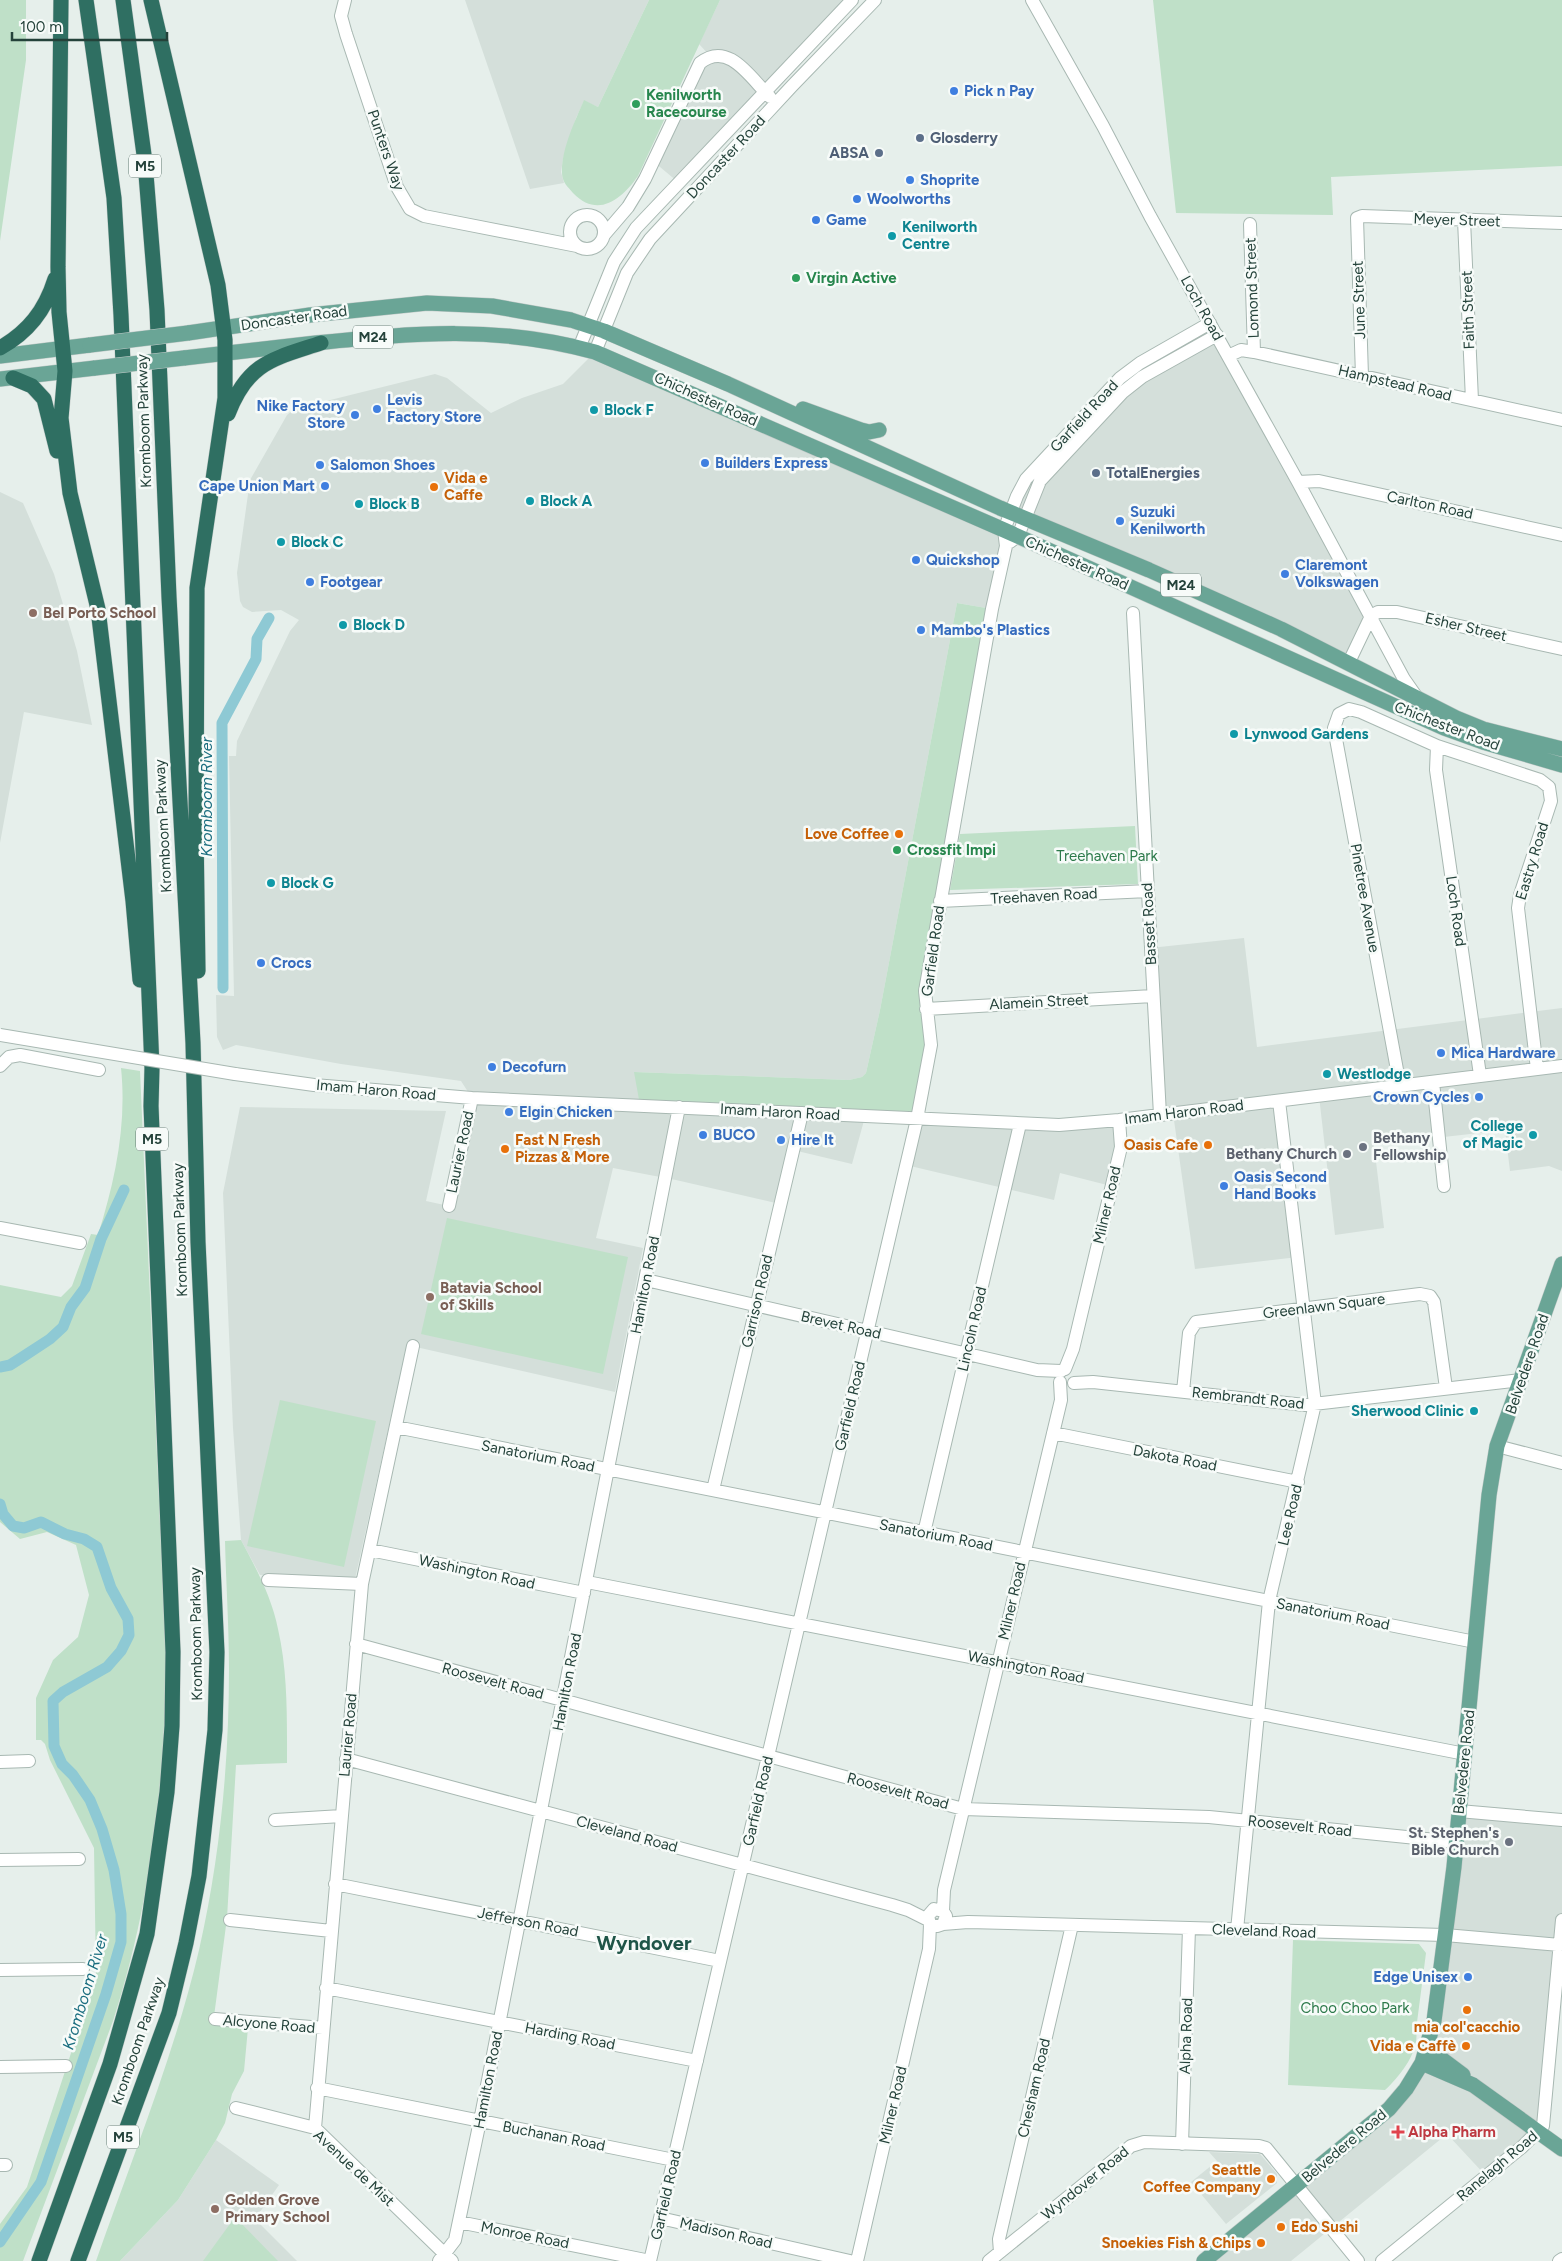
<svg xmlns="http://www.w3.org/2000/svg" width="1562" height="2261" viewBox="0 0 1562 2261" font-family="Figtree,sans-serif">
	<rect width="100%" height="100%" fill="#e6efeb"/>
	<path fill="#d4dfda" d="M465,0h184l-51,107 -14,-6 -8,17 -13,41 -2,13 3,11 -34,6z
		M720,0h132l-174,182 -24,-20 56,-106 -11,-12z
		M1210,323l161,293 -22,46 -339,-149 7,-17 103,-118z
		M595,352l409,178 -12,79 -35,-6 -77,407 -14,63 -4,4 -13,3 -215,-8 231,45 -13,47 -59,-14 -13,54 -104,-24 -63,-12 -17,70 47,10 -28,144 -208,-47 -52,234 -95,-4 -19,-35 -8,-112 -10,-235 17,-86 206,4 -20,90 23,5 23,-108 -11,-17 -120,-17 -105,-19 -13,5 -6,-13 -1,-42 18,1 -5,-240h7l1,-15 23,-48 30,-62 9,-11 -18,-10 -29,2 -9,-5 -3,-6 -3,-28 13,-93 37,-65 7,-6 141,-35 12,4 44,35 31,-15 41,-14z
		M0,492l23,11 31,71 23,77 15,74 -68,-13 -24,131z
		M1244,938l13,109 305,-39v163l-13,-5 -39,5 -5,-41 -131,15 10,83 -49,7 -16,-139 -40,5 19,156 -103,12 -22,-156 -7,1 -16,-166z
		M917,1119l202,1 -8,66 -51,-13 -6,27 -148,-35z
		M1459,1811l103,9v100l-19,206 -57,50 -39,-42 -156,127h-87l178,-145 40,-53z
		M216,2140l63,45 -24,34 42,42h-177l58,-61z
		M1209,2152l51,2 17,20v9l-51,41 -35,-42 26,-21z"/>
	<path fill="#bfe0c8" d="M0,0h26v60l-26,181z
		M649,0h71l-82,176c-16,23 -40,43 -65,17 -5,-6 -11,-11 -11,-20 -1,-23 13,-52 22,-73l14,7z
		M1153,0h409v166l-231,11 2,38 -157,-2z
		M957,603l35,6 -67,382 5,43 -13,85 -277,-14 -6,-33 215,8 13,-3 4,-4 14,-63z
		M1135,826l3,58 -188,6 10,-56z
		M121,1068l19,3 26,588c-1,122 -15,245 -53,362l-90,240h-23v-37l27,-37 69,-210 -2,-129 -44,-88 -5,-16 -4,-4h-5v-42l17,-38 25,-23 11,-42 -13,-50 -29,-13 -27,7 -20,-17v-237l61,12 11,-11 19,-52 7,1c17,-54 29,-110 23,-167z
		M447,1218l181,39 -25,117 -182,-40z
		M280,1400l96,21 -32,146 -97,-21z
		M241,1540c15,28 31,58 37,89 10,44 9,89 9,134l-51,2 -9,153 -14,106 35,4 -4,43 -12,23 -7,29 -9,17 -38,60 -58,61h-24c36,-103 78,-205 103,-311 21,-92 30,-187 30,-281 0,-43 -3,-86 -4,-128z
		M1293,1940l126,4 7,9 -10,77c4,21 -16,46 -31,60l-97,-5z
		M235,2217l43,44h-75z"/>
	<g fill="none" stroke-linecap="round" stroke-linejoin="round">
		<path stroke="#8ec9d4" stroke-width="11" d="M223,988l-1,-265 34,-64 1,-20 12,-21
			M0,1367l10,-2 11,-7 29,-19 13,-12 8,-20 14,-19 16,-49 23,-49
			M0,1504l3,10 10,12 11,2 17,-6 24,12 19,5 13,8 14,41 17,31 1,16 -8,16 -14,16 -44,25 -10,9 1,45 8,18 11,11 17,25 12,29 12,41 7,44v28l-15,52 -65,188 -41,60"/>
		<defs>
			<path id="minor" d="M345,0l-4,16 5,18 51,153 13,22 14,7 153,30
				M1032,0l71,126 47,90 148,266 106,197 14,20
				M570 232a17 17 0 1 1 34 0a17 17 0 1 1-34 0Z
				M1464,220l8,180
				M1250,224l4,128
				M604,235l24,-28 17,-28 55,-116c29,-23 51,16 70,34
				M579,348l35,-86 22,-34 216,-228
				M595,352l32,-79 23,-34 142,-153 83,-86
				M1228,356l13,-6 13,2 308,68
				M1362,376l-5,-158 5,-2 200,7
				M1298,482l21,-1 243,54
				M1010,542l8,-6 22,-55 83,-89 19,-15 75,-42
				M1133,613l27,502
				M1371,616l7,-4h19l165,37
				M1349,662l22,-46
				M1437,746l-1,24 44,305
				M940,901l208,-10
				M926,1009l227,-13
				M0,1066l9,-9 11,-2 79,15
				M235,1074l79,11 158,13 587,27 60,-5 443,-54
				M1433,1082l11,104
				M1400,1086l-66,-358 5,-14 10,-5 12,3 76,34 103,34 9,7 2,14 -31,94 -2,13 19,161
				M449,1206l23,-108
				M0,1228l80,15
				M646,1280l391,90 24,1
				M1065,1369l8,-20 48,-202 -2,-27
				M1074,1383l19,-1 212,23 216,-25
				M1183,1391l6,-58 7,-11 224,-28 10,2 4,6 12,86
				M396,1427l1079,215
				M1053,1433l245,49
				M1497,1446l65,17
				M713,1490l89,-377
				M924,1533l96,-409
				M370,1550l214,43
				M268,1580l94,4
				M587,1582l878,172
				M356,1644l607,165 246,8 247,25
				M346,1759l546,146 16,5 20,10
				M0,1762l29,-1
				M1459,1811l103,9
				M275,1820l67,-4
				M0,1860l79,-1
				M335,1884l385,77
				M943,1911l1,-21 117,-490 -1,-18
				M230,1920l101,11
				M943,1924l25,-2 477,13 115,10
				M1237,1930l32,-329 46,-197 -36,-303
				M0,1970l83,-1
				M326,1988l371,73
				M215,2019l108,9
				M0,2067l66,-1
				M317,2088l357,72
				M236,2108l79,20 137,133
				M315,2128l47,-544 51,-238
				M1182,2144l7,-216
				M0,2165h6
				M660,2218l190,43
				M459,2222l191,39
				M1000,2252l-1,-13 73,-314
				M439,2261l16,-21 25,-119 199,-1014
				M650,2261l267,-1142 14,-74 -6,-54 67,-382 14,-63 -2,-16 13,-34 9,-17 94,-101 20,-15 70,-40
				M857,2261l72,-312 1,-25 -2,-8 6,-7 9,2 3,5 -3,8 -6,2 -7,-2
				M989,2261l142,-115 13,-4 115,4 7,2 92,113
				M1382,2261l140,-114 21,-21 19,-206
				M1559,2261l3,-2"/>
			<path id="major" d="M188,333l122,-18 117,-12 65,3 79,14 33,11 124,53 272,124 149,62 132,59 175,89 27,11 79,20
				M0,356l90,-11
				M184,358c44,-5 88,-10 132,-15 99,-10 181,-18 279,9l409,178 440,198 39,14 79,23
				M0,379l95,-11
				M803,409l58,21 8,2 10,-2
				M1426,2052l17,8 20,15
				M1422,2063l51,22 89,64
				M1204,2261l185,-152 17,-20 16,-26 12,-42 20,-154 35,-372 8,-49 65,-182"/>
			<path id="highway" d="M61,0l-3,267 1,45 6,59 -4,47 9,75 28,116 35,292 7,79
				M151,0l67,285 7,55v58l-28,190 -1,240 2,143
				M0,348c28,-16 45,-37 55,-69
				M13,378l19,8 12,13 13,52
				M228,414c20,-52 45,-55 93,-71
				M39,2261l71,-197 37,-130 20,-142 5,-66 1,-74 -22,-546 1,-38 -31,-753 -7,-117 -28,-198
				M78,2261l91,-248 17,-70 13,-67 16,-146 2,-78 -19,-410 -5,-199 -24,-446 -12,-287 -12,-148 -22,-162"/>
		</defs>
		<use href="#minor" stroke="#a8b8b2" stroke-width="14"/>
		<use href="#major" stroke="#c2cac8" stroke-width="16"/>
		<use href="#highway" stroke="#c2cac8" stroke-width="16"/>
		<use href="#minor" stroke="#fff" stroke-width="12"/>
		<use href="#major" stroke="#6aa596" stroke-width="15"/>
		<use href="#highway" stroke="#2f6f62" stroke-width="15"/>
		<defs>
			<path id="minor-bridge" d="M0,1035l235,39"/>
			<path id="major-bridge" d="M90,345l98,-12
				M95,368l89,-10"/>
		</defs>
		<use href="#minor-bridge" stroke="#a8b8b2" stroke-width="14" stroke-linecap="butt"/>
		<use href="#major-bridge" stroke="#c2cac8" stroke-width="16" stroke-linecap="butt"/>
		<use href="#minor-bridge" stroke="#fff" stroke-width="12"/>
		<use href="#major-bridge" stroke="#6aa596" stroke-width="15"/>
	</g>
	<g fill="#3f7fe0" stroke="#f7fbf9" stroke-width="2">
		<circle cx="954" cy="91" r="5"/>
		<circle cx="910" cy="180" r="5"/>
		<circle cx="857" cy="199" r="5"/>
		<circle cx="816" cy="220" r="5"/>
		<circle cx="377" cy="409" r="5"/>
		<circle cx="355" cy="415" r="5"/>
		<circle cx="705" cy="463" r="5"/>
		<circle cx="320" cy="465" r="5"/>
		<circle cx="325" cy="486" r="5"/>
		<circle cx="1120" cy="521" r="5"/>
		<circle cx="916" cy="560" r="5"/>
		<circle cx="1285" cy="574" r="5"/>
		<circle cx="310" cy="582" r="5"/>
		<circle cx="921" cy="630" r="5"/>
		<circle cx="261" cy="963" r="5"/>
		<circle cx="1441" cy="1053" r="5"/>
		<circle cx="492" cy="1067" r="5"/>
		<circle cx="1479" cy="1097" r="5"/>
		<circle cx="509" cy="1112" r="5"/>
		<circle cx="703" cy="1135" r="5"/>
		<circle cx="781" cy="1140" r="5"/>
		<circle cx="1224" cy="1186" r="5"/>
		<circle cx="1468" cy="1977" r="5"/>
	</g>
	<g fill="#2e9e5b" stroke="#f7fbf9" stroke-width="2">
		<circle cx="636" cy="104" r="5"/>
		<circle cx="796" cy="278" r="5"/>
		<circle cx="897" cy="850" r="5"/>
	</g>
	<g fill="#5c6f8a" stroke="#f7fbf9" stroke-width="2">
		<circle cx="920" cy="138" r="5"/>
		<circle cx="879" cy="153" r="5"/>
		<circle cx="1096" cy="473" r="5"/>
	</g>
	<g fill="#0f9aa8" stroke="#f7fbf9" stroke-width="2">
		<circle cx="892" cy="236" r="5"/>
		<circle cx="594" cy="410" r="5"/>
		<circle cx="530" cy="501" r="5"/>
		<circle cx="359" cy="504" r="5"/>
		<circle cx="281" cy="542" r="5"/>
		<circle cx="343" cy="625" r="5"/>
		<circle cx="1234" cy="734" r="5"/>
		<circle cx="271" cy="883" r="5"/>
		<circle cx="1327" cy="1074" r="5"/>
		<circle cx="1533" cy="1135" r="5"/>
		<circle cx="1474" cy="1411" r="5"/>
	</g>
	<g fill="#e8710a" stroke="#f7fbf9" stroke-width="2">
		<circle cx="434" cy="487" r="5"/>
		<circle cx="899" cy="834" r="5"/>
		<circle cx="1208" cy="1145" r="5"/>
		<circle cx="505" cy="1149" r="5"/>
		<circle cx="1467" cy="2010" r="5"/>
		<circle cx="1466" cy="2046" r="5"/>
		<circle cx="1271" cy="2179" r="5"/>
		<circle cx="1281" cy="2227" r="5"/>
		<circle cx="1261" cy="2243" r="5"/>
	</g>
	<g fill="#8d6e63" stroke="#f7fbf9" stroke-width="2">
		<circle cx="33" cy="613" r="5"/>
		<circle cx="430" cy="1297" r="5"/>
		<circle cx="215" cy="2209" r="5"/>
	</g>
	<g fill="#6b7280" stroke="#f7fbf9" stroke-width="2">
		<circle cx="1363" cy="1147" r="5"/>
		<circle cx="1347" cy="1154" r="5"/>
		<circle cx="1509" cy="1842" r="5"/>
	</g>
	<path fill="#e0444e" stroke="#f7fbf9" stroke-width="2" d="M1395.5 2124.5h5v5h5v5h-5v5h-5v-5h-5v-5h5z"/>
	<g text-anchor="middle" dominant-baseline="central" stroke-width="5" stroke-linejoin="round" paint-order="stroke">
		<g fill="#f7fbf9" stroke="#637a73" stroke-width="1">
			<rect x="129" y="154.5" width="32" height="23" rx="4"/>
			<rect x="353" y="325.5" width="40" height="23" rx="4"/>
			<rect x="1161" y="573.5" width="40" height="23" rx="4"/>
			<rect x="136" y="1127.5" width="32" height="23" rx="4"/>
			<rect x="107" y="2125.5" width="32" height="23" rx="4"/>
		</g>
		<g font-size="14" font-weight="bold" fill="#24423a">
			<text x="145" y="166">M5</text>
			<text x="373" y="337">M24</text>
			<text x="1181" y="585">M24</text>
			<text x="152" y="1139">M5</text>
			<text x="123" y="2137">M5</text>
		</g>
		<g font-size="15" font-weight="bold" fill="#366cbe" stroke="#f7fbf9" text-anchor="start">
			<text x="964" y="91">Pick n Pay</text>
			<text x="920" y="180">Shoprite</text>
			<text x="867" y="199">Woolworths</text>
			<text x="826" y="220">Game</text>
			<text x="387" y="400">Levis<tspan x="387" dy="17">Factory Store</tspan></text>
			<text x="345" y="406" text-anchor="end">Nike Factory<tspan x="345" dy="17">Store</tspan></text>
			<text x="715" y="463">Builders Express</text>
			<text x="330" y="465">Salomon Shoes</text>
			<text x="315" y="486" text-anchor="end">Cape Union Mart</text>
			<text x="1130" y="512">Suzuki<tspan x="1130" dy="17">Kenilworth</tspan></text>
			<text x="926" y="560">Quickshop</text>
			<text x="1295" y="565">Claremont<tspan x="1295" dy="17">Volkswagen</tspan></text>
			<text x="320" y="582">Footgear</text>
			<text x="931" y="630">Mambo's Plastics</text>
			<text x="271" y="963">Crocs</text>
			<text x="1451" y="1053">Mica Hardware</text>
			<text x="502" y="1067">Decofurn</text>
			<text x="1469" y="1097" text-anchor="end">Crown Cycles</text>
			<text x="519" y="1112">Elgin Chicken</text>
			<text x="713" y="1135">BUCO</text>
			<text x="791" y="1140">Hire It</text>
			<text x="1234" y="1177">Oasis Second<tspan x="1234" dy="17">Hand Books</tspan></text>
			<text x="1458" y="1977" text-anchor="end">Edge Unisex</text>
		</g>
		<g font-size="15" font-weight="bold" fill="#27864d" stroke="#f7fbf9" text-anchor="start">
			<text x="646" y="95">Kenilworth<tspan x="646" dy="17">Racecourse</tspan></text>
			<text x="806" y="278">Virgin Active</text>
			<text x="907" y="850">Crossfit Impi</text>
		</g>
		<g font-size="15" font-weight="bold" fill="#4e5e75" stroke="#f7fbf9" text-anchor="start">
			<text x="930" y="138">Glosderry</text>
			<text x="869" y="153" text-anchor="end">ABSA</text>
			<text x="1106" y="473">TotalEnergies</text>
		</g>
		<g font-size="15" fill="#24423a" stroke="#f7fbf9">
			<text transform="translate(386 150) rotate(71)">Punters Way</text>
			<text transform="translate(726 157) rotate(-47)">Doncaster Road</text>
			<text transform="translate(1457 220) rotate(2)">Meyer Street</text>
			<text transform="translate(1252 288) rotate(-92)">Lomond Street</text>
			<text transform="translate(1359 300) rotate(-92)">June Street</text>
			<text transform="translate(1202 308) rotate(61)">Loch Road</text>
			<text transform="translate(1468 310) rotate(-92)">Faith Street</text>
			<text transform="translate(294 318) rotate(-8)">Doncaster Road</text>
			<text transform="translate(1395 383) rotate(13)">Hampstead Road</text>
			<text transform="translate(706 399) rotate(24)">Chichester Road</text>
			<text transform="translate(1084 416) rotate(-47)">Garfield Road</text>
			<text transform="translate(144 421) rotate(-92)">Kromboom Parkway</text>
			<text transform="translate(1430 505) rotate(12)">Carlton Road</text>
			<text transform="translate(1077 563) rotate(24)">Chichester Road</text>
			<text transform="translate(1466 627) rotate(13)">Esher Street</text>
			<text transform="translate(1447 726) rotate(21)">Chichester Road</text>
			<text transform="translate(163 826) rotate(-93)">Kromboom Parkway</text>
			<text transform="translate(1532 861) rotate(-73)">Eastry Road</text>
			<text transform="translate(1044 896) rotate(-3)">Treehaven Road</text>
			<text transform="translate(1365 898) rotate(80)">Pinetree Avenue</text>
			<text transform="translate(1456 911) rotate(82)">Loch Road</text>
			<text transform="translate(1149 924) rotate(-93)">Basset Road</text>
			<text transform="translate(933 951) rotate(-82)">Garfield Road</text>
			<text transform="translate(1039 1002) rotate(-3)">Alamein Street</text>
			<text transform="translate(376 1090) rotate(5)">Imam Haron Road</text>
			<text transform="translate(780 1112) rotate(3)">Imam Haron Road</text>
			<text transform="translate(1184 1112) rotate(-7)">Imam Haron Road</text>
			<text transform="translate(460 1152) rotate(-78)">Laurier Road</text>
			<text transform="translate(1107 1205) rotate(-77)">Milner Road</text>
			<text transform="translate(180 1230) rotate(-92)">Kromboom Parkway</text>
			<text transform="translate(645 1285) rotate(-79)">Hamilton Road</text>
			<text transform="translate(757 1301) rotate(-77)">Garrison Road</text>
			<text transform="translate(1324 1306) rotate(-7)">Greenlawn Square</text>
			<text transform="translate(841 1325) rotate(13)">Brevet Road</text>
			<text transform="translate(972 1329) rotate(-77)">Lincoln Road</text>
			<text transform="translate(1527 1364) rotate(-71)">Belvedere Road</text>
			<text transform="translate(1248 1398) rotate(6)">Rembrandt Road</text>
			<text transform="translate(850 1406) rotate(-77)">Garfield Road</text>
			<text transform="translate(538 1456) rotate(11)">Sanatorium Road</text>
			<text transform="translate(1175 1458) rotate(11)">Dakota Road</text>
			<text transform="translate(1290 1515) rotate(-77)">Lee Road</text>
			<text transform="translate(936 1535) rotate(11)">Sanatorium Road</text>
			<text transform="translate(477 1572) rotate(12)">Washington Road</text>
			<text transform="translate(1012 1601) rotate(-77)">Milner Road</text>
			<text transform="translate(1333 1614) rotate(11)">Sanatorium Road</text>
			<text transform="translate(196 1634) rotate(-91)">Kromboom Parkway</text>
			<text transform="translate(1026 1667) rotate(11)">Washington Road</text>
			<text transform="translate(493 1681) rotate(15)">Roosevelt Road</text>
			<text transform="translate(567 1682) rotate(-79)">Hamilton Road</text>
			<text transform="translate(348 1735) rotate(-85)">Laurier Road</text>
			<text transform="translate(1464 1762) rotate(-84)">Belvedere Road</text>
			<text transform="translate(898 1791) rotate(15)">Roosevelt Road</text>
			<text transform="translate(758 1801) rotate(-77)">Garfield Road</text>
			<text transform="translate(1300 1826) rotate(6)">Roosevelt Road</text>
			<text transform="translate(627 1834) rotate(15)">Cleveland Road</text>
			<text transform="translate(528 1922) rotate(11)">Jefferson Road</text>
			<text transform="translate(1264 1931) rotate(2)">Cleveland Road</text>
			<text transform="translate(269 2024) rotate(5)">Alcyone Road</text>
			<text transform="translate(570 2036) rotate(11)">Harding Road</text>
			<text transform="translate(1186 2036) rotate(-88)">Alpha Road</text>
			<text transform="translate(138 2041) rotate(-71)">Kromboom Parkway</text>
			<text transform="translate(488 2080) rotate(-79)">Hamilton Road</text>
			<text transform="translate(1034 2088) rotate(-77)">Chesham Road</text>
			<text transform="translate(893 2105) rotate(-77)">Milner Road</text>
			<text transform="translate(554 2136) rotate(11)">Buchanan Road</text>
			<text transform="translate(1344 2146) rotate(-40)">Belvedere Road</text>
			<text transform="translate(1497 2166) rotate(-40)">Ranelagh Road</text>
			<text transform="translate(354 2168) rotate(43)">Avenue de Mist</text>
			<text transform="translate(1085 2183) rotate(-39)">Wyndover Road</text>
			<text transform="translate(666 2195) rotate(-77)">Garfield Road</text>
			<text transform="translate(726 2233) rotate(13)">Madison Road</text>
			<text transform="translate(525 2235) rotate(11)">Monroe Road</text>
		</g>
		<g font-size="15" font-weight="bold" fill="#0d838f" stroke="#f7fbf9" text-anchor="start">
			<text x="902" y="227">Kenilworth<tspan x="902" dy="17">Centre</tspan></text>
			<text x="604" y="410">Block F</text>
			<text x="540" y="501">Block A</text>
			<text x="369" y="504">Block B</text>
			<text x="291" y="542">Block C</text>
			<text x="353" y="625">Block D</text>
			<text x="1244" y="734">Lynwood Gardens</text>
			<text x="281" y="883">Block G</text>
			<text x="1337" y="1074">Westlodge</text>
			<text x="1523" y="1126" text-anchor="end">College<tspan x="1523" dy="17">of Magic</tspan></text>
			<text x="1464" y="1411" text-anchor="end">Sherwood Clinic</text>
		</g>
		<g font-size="15" font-weight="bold" fill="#c56008" stroke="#f7fbf9" text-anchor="end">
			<text x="444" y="478" text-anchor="start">Vida e<tspan x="444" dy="17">Caffe</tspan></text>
			<text x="889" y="834">Love Coffee</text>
			<text x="515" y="1140" text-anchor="start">Fast N Fresh<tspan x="515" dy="17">Pizzas &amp; More</tspan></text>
			<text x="1198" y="1145">Oasis Cafe</text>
			<text x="1467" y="2027" text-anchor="middle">mia col'cacchio</text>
			<text x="1456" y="2046">Vida e Caffè</text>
			<text x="1261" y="2170">Seattle<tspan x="1261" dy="17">Coffee Company</tspan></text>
			<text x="1291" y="2227" text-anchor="start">Edo Sushi</text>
			<text x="1251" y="2243">Snoekies Fish &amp; Chips</text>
		</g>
		<g font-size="15" font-weight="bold" fill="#785e54" stroke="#f7fbf9" text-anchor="start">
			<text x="43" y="613">Bel Porto School</text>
			<text x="440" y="1288">Batavia School<tspan x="440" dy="17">of Skills</tspan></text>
			<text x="225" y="2200">Golden Grove<tspan x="225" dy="17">Primary School</tspan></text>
		</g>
		<g font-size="15" fill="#2d7a4b" stroke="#f7fbf9">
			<text x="1107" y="856">Treehaven Park</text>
			<text x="1355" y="2008">Choo Choo Park</text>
		</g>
		<g font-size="15" font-weight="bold" fill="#5b616d" stroke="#f7fbf9" text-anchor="end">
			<text x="1373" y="1138" text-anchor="start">Bethany<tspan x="1373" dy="17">Fellowship</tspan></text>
			<text x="1337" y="1154">Bethany Church</text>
			<text x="1499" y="1833">St. Stephen's<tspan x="1499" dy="17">Bible Church</tspan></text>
		</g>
		<g font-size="15" font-weight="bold" fill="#be3a42" stroke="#f7fbf9" text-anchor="start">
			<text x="1408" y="2132">Alpha Pharm</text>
		</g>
		<g font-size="16" font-style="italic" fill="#1c6f80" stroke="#f7fbf9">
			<text transform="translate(206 797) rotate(-90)">Kromboom River</text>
			<text transform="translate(85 1992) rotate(-73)">Kromboom River</text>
		</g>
		<g font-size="20" font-weight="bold" fill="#1f5548" stroke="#f7fbf9">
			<text x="644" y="1943">Wyndover</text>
		</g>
	</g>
	<path d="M12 32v8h155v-8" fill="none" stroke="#24423a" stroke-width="2.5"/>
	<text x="20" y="32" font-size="15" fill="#24423a" stroke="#f7fbf9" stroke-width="4" paint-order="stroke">100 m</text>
</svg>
